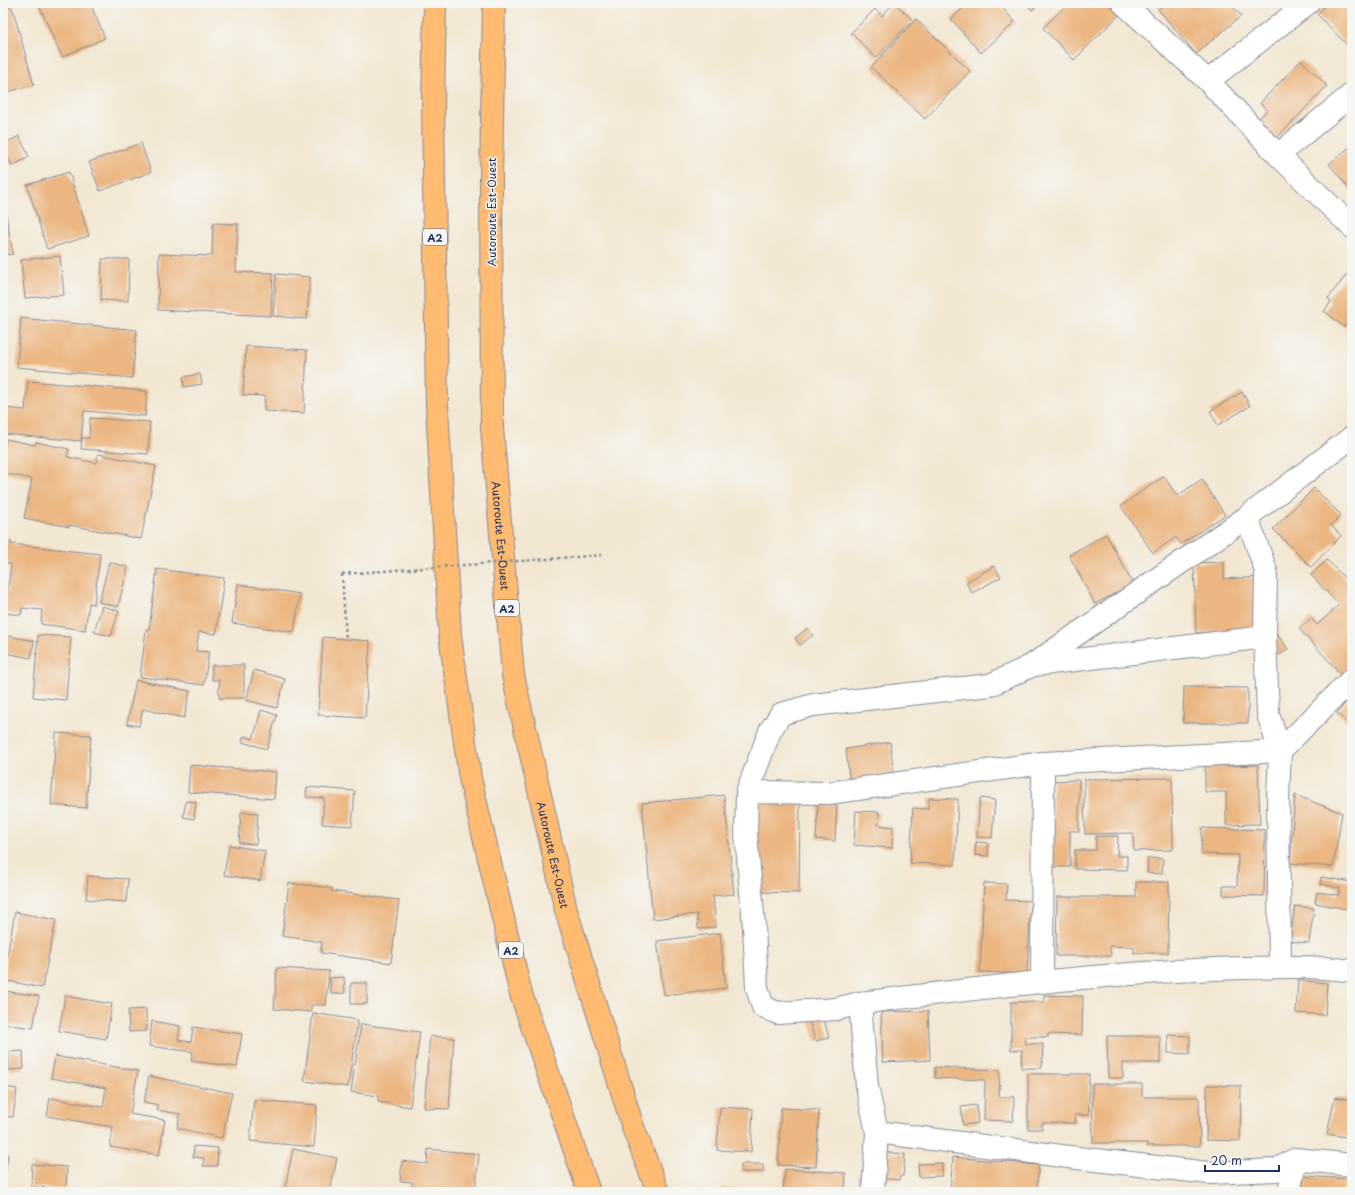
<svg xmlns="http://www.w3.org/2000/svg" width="1355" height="1195" viewBox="0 0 1355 1195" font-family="'Playpen Sans',sans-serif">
	<rect width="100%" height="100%" fill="#f6f6f2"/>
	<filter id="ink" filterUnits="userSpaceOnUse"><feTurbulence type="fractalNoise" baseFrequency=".025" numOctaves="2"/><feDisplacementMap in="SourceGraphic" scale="8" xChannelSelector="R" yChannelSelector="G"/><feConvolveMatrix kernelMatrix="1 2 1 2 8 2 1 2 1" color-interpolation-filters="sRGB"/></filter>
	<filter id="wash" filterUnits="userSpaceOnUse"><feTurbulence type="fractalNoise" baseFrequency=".012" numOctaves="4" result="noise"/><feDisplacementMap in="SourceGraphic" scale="16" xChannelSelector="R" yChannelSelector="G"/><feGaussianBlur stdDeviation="0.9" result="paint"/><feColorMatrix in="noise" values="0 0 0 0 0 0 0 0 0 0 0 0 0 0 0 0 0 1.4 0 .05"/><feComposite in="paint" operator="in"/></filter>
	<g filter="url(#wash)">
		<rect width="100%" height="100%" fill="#f2e7d2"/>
		<g id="blocks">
			<path fill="#ebb681" d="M38,3h52l15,35 -43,19z
				M894,3l19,17 -37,38 -25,-25 24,-24 7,7z
				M969,3h29l17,19 -34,31 -30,-34z
				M1025,3h14l-7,7z
				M1068,3h39l12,12 -45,45 -31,-32z
				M1166,3h64l11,13 -45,38 -38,-45z
				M1328,3h24v47l-35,-36z
				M12,7l22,78 -31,8v-84z
				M916,19l54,52 -45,48 -54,-52z
				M1301,60l26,26 -50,52 -19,-18 9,-10 -7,-7z
				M19,136l10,21 -17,9 -9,-18v-4z
				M141,143l10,29 -51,19 -11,-29z
				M1352,145v47l-23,-28z
				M69,172l20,64 -42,13 -20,-64z
				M3,198l10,56 -10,1z
				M213,223l25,1 -2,48 37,1 -2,43 -113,-6 1,-56 53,2z
				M60,256l4,39 -39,3 -4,-38z
				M102,259h27l-1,42 -27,-1z
				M1352,268v48l-8,11 -20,-16 7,-9 -3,-4z
				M276,274l34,3 -3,42 -34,-3z
				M21,318l116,12 -5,48 -115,-11z
				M246,346l61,4 -3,63 -40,-2 1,-15 -22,-1z
				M200,374l2,10 -18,3 -1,-10z
				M28,381l119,10 -2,25 -61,-5 -3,30 -78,-7 3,-26 19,2z
				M1242,392l8,14 -32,19 -8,-14z
				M90,418l60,4 -2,32 -67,-5 1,-11h7z
				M6,439l29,6 1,-3 33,7 -2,8 29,6 2,-9 58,12 -15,73 -71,-14v2l-46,-9 8,-39 -29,-6v-18z
				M1164,476l13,20 25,-17 23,36 -44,29 -5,-7 -23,16 -32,-47z
				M1314,488l27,27 -10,10 10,11 -30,31 -38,-38z
				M1106,534l27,50 -38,20 -26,-49z
				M3,540l8,1v3l89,10 -6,50 -5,-1 -4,27 -44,-6 1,-14 -20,-2 -1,7 -16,-2 6,-49 -8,-1z
				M1327,560l25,26v80l-10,9 -43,-46 12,-11 6,7 22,-20 -28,-30z
				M109,562l19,5 -10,40 -19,-5z
				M1224,562v17l37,-2 2,53 -67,3 -2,-70z
				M994,566l7,11 -29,16 -6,-11z
				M157,569l67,9 -8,56 -17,-2 -3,19 13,1 -5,33 -64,-8 6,-47h3z
				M238,584l62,10 -6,38 -62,-9z
				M102,606l17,5 -8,25 -17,-4z
				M808,628l5,7 -13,10 -5,-7z
				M1277,634l11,15 -9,6 -11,-15z
				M38,635l33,2 -5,63 -33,-3z
				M9,636l25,5 -3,17 -26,-5z
				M323,637l47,4 -5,77 -47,-3z
				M212,665h32v33h-25v-18h-7z
				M254,670l31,9 -8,29 -31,-8z
				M136,680l54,11 -6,27 -41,-9 -4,17 -12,-2z
				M1184,687l64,1v35h-65z
				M1352,695v32l-15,-14z
				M261,710l16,5 -10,34 -25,-7 2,-6 9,3z
				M56,733l35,2 -5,73 -35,-3z
				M890,742l4,34 -44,7 -4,-34z
				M1205,764h21v2l32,-1 2,59 -34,1v-33h-21z
				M190,765l86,7 -2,27 -86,-7z
				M1172,778l1,72 -39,1 -1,-18 -48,1 -1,-55z
				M1079,780v51h-9v36h-17l-1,-86z
				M307,787l48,4 -3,35 -30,-2 2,-26 -18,-1z
				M724,795l10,99 -21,2 3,31 -18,2 -1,-15 -44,5 -11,-116z
				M1295,795l47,18 -9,54 -43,-4z
				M929,798l29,1 -3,66 -45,-2 3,-55 15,1z
				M980,798l15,2 -3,38 -15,-1z
				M186,801l10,1 -2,17 -11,-2z
				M756,803h44l-1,90 -44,-1z
				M818,804l19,1 -2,36 -19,-2z
				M856,811l23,1 -1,13 15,2 -1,21 -38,-3z
				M241,812l17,1 -2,31 -17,-1z
				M1202,828l63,2 -1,66 -41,-1v-9h14l1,-31 -37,-1z
				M1096,836h22l-1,20h10v14l-52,-1v-19h21z
				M976,842l12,1v13l-13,-1z
				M229,845l36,6 -5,30 -36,-6z
				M1148,858l15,1 -1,15 -15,-1z
				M88,876l40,3 -2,23 -40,-3z
				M1321,877l31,5v28l-37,-7 2,-11 21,3 2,-7 -20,-4z
				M1136,882h33l-1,71h-34v-6l-24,-1 1,10h-55l1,-59h79z
				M289,883l43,5 -1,3 68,9 -8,63 -70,-10 1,-11 -40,-6z
				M984,883l23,1 -1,16 25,1 -4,73 -47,-2z
				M1295,906l19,2 -5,35 -19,-2z
				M15,912l41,8 -14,68 -39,-8z
				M720,933l6,55 -62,7 -7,-54z
				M277,968l52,3 -3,34h-15v7l-37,-3z
				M344,977l1,16 -14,1 -1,-16z
				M1298,980l29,3 -2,32 -29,-2z
				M351,983h16v21h-16z
				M5,991l34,5 -6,32 -30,-4v-22z
				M1044,995l39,1 -1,39 -34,-1v3h-23l1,7h17l-1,24h-21l1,-18h-11v-48h33z
				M1351,995h1v20h-3z
				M65,996l47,8 -6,35 -47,-8z
				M146,1009l1,22 -18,1 -1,-22z
				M928,1011l2,49 -47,2 -2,-50z
				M313,1013l45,7 -10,67 -44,-6z
				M823,1016l6,22 -14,3 -6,-21z
				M152,1021l28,5 -2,14 13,2 2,-15 49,7 -5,33 -46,-6 2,-9 -44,-6z
				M361,1024l59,8 -10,75 -32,-5v-6l-27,-4z
				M1168,1035l22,1v18l-22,-1z
				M430,1036l24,2 -5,71 -25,-1z
				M1107,1036h53v27h-37v15h-15z
				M23,1051l1,18 -15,1 -1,-18z
				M55,1056l83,15 -8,43 35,6 -6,35 -49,-8 3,-20 -66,-11 3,-18 53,9 3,-19 -55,-10z
				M935,1067l65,3 -1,27h15l-1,24 -29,-1 1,-40 -50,-2z
				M1028,1074h61v41h-14l1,8h-34v6h-14z
				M149,1076l83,17 -10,45 -45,-10 3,-14 -23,-4 1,-5 -14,-3z
				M1092,1084h50v13h57l1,49h-53v-3h-54z
				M1207,1085l34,1 -1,55 -34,-1z
				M3,1087l14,2 -4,28 -10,-1z
				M1335,1097l17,3v38l-25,-4z
				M254,1100l63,5 -3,42 -64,-6z
				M976,1105l2,18 -15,2 -2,-18z
				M720,1107l33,2 -2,43 -34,-2z
				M781,1108l38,2 -3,57 -38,-2z
				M194,1146l24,2 -1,18h-14l1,-8 -11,-1z
				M293,1149l44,9 -7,34h-46z
				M428,1149l51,5 -4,38h-64l1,-10 -12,-1 2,-20 25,3z
				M879,1152l26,2 -2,22h-3v4l-23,-2z
				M3,1154l5,1 -4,27h-1z
				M953,1157l86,8 -3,27h-86z
				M942,1163v13l-23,1 -1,-13z
				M32,1164l35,3 -1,22 -35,-2z
				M741,1164h22l1,8h-23z
				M785,1169l61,4 -1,19h-62z
				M1302,1176l49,3 -1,13h-49z
				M722,1188l42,3v1h-42z"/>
		</g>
	</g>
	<g filter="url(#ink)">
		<use href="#blocks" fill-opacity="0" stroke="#868b98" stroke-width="1"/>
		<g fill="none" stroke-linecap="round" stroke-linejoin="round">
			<defs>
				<path id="minor" d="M1123,3l85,78 70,74 74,72
					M1208,81l100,-78
					M1278,155l74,-61
					M1352,437l-105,80 -216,149 -41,19 -177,20 -32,9 -11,17 -23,61 -1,42 8,92 3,62 6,19 15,6 58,-4 24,-6c118,-15 237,-29 356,-34 45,-1 92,-5 136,2
					M1034,665l231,-28
					M747,792l82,1 214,-30 237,-12 -12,-37 -3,-77 1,-66 -19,-54
					M1280,967l-2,-169 2,-47 72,-72
					M1042,982l1,-219
					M860,1003l7,84 10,45 -4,60
					M877,1132l192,25 140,16 67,-3 20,-11 56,6
					M1289,1192l7,-33"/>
				<g id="highway">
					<path d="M435,3l-2,100 4,303 13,229 20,143 51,216 68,198"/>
					<path id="s1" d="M494,3l-3,176 1,249 21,247 53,235 67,217 25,65"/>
				</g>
			</defs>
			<use href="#minor" stroke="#868b98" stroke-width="24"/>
			<use href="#highway" stroke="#868b98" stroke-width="24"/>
			<path stroke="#868b98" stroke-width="2.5" stroke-dasharray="3 3" stroke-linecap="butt" d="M342,574l4,66"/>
			<use href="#minor" stroke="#fff" stroke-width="22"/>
			<use href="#highway" stroke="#febb71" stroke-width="22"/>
			<path stroke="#868b98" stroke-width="2.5" stroke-dasharray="3 3" stroke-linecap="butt" d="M342,574l260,-19"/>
		</g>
	</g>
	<g text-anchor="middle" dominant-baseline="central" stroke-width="3" stroke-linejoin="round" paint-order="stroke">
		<g fill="#f6f6f2" stroke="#5d6b8a" stroke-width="1">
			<rect x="423" y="229" width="24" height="16" rx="3"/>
			<rect x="495" y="600" width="24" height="16" rx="3"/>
			<rect x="499" y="942" width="24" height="16" rx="3"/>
		</g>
		<g font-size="10" font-weight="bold" fill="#1b2f5e">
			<text x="435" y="237">A2</text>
			<text x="507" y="608">A2</text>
			<text x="511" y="950">A2</text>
		</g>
		<g font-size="11" fill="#1b2f5e" stroke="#f6f6f2">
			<text transform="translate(491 212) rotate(-90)">Autoroute Est-Ouest</text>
			<text stroke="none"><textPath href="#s1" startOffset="533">Autoroute Est-Ouest</textPath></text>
			<text stroke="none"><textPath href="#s1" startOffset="857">Autoroute Est-Ouest</textPath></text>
		</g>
	</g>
	<rect width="1355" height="1195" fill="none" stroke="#f6f6f2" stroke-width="16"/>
	<path d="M1205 1165v6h74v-6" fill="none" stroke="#1b2f5e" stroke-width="2"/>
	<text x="1211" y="1165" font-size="12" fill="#1b2f5e" stroke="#f6f6f2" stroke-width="3" paint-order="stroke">20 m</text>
</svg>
